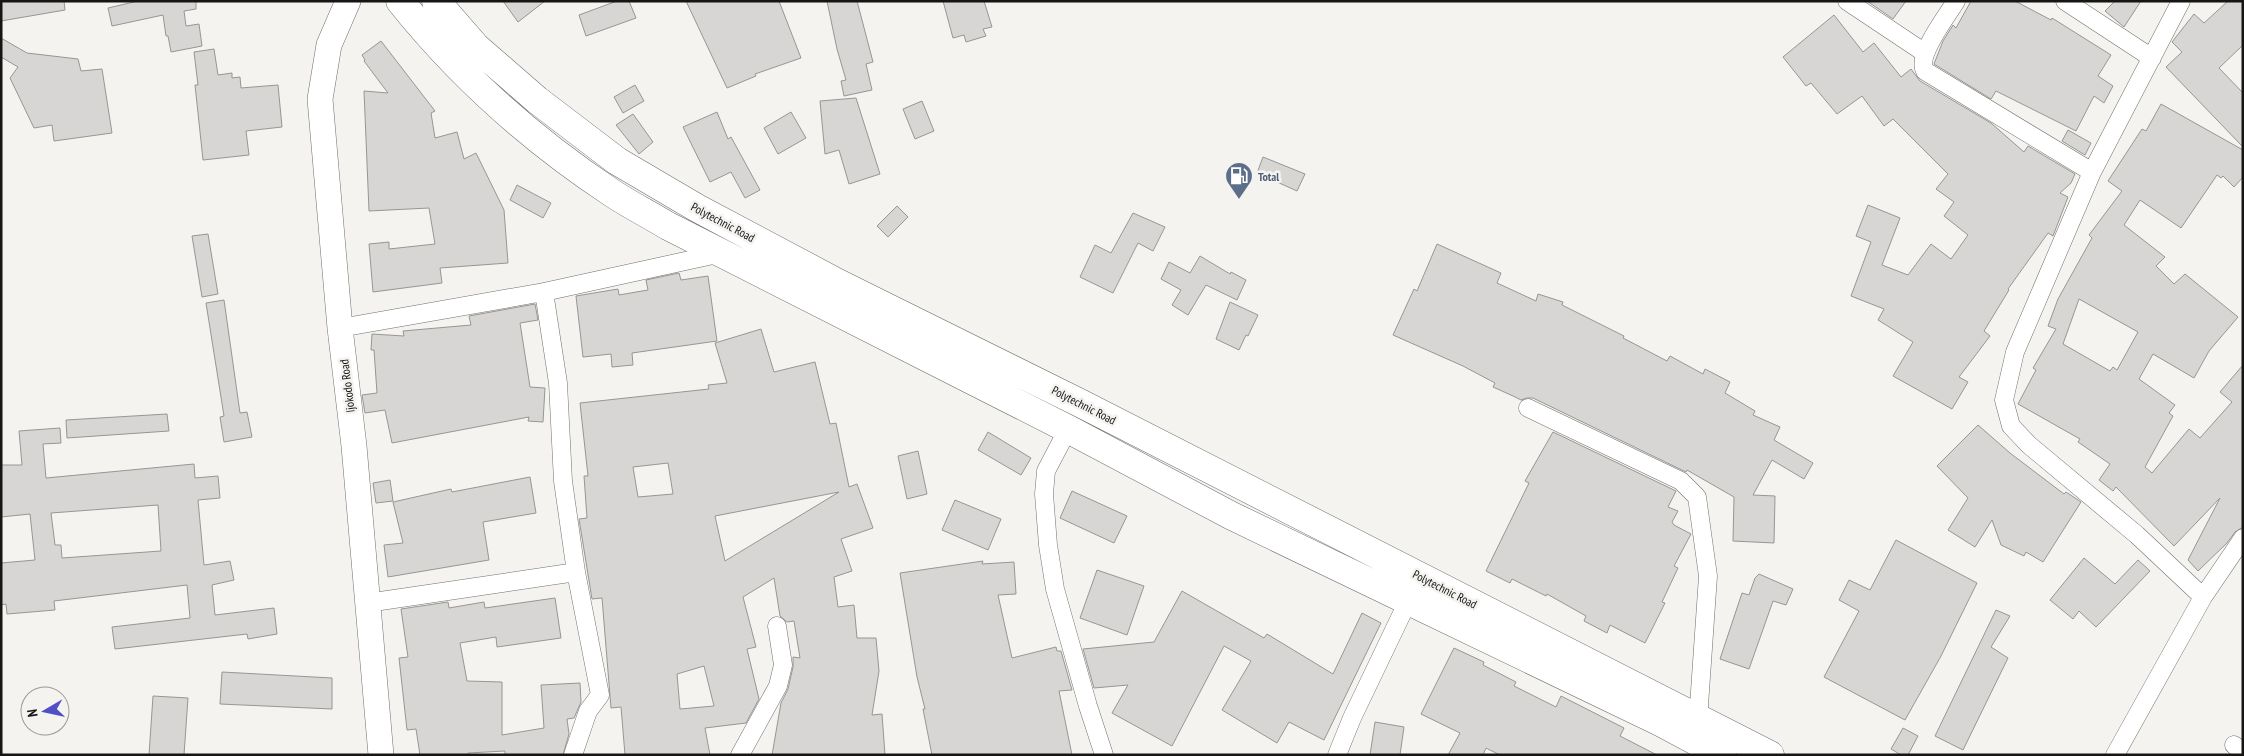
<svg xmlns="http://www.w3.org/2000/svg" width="2244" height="756" viewBox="0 0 2244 756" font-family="'PT Sans Narrow',sans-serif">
	<rect width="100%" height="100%" fill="#f5f3f0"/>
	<path fill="#d8d6d4" stroke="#979693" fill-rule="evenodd" d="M1,1h63l1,9 -64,11z
		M138,1h58v8l-12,2 2,15 13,-2 3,22 -31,6 -3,-16h-2l-3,-21 -51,11 -4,-18z
		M503,1h42l-27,21z
		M617,1h12l7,17 -50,18 -7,-21z
		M686,1h93l22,57 -46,16 1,2 -29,12z
		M827,1h30l16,61 -7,2 6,26 -28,6 -3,-15 5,-1 -9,-31z
		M943,1h41l8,26 -9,2 3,7 -20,6 -2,-7 -11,3z
		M1867,1h39l-13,18z
		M1971,1h44l36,19 1,-2 59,37 -13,21 15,10 -9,17 -10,-7 -18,35 -80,-40 -5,8 -57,-35 9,-23 10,-16 3,3z
		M2115,1h26l-17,26 -19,-16z
		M2228,1h15v44l-24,23 24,25v54l-77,-80 16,-15 -10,-10 22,-28 10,9z
		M1834,15l29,37 11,-9 27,34 10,-8 9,12 71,42 33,29 4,-6 47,28 -4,9 -11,10 8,4 -15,39 -5,-3 -40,56 1,1 -25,41 6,5 -31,41 9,5 -16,27 -59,-33 20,-34 -35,-22 6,-11 -33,-13 20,-54 -15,-6 12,-31 32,13 -18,47 26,10 23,-31 20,15 17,-24 -24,-19 10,-14 -18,-13 12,-15 -55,-55 -9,7 -22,-30 -25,18 -26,-31 -5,3 -23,-29z
		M1,38l26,15 51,6 3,12 21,-2 10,64 -58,8 -2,-16 -18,3 -24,-50 8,-11 -17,-10z
		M381,41l54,70 -4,2 4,25 22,-6 7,27 12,-6 28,57 4,53 -68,5 2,15 -69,9 -4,-48 20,-2v7l46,-5 -6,-36 -60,3 -5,-120 24,2 -24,-32 1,-1 -3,-5z
		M214,49l4,26 14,-2v5l8,-1 1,11 37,-3 4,42 -36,4 3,24 -46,5 -8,-75h3l-4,-33z
		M635,85l9,16 -21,12 -9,-16z
		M856,98l24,76 -31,10 -10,-34 -14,4 -5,-53z
		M922,101l12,30 -19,8 -12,-30z
		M2161,104l82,46v27l-9,10 -11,-11 -2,2 -4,-3 -36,53 -41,-28 -16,25 41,32 -9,9 18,18 11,-10 53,43 -29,34 -15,27 -41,-24 -14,25 36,26 -6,8 4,3 -28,51 7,6 37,-44 11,9 32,-36 -12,-10 23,-27v162l-8,5 -8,11 -29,28 -10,-11 32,-62 -46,48 -58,-59 -3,4 -14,-11 11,-16 -32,-22 2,-3 -62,-35 18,-34 -3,-2 23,-39 -8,-3 10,-27 34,-61 -3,-3 33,-44 -14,-10 34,-52 4,2zM2079,299l59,33 -21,38 -4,-3 -3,4 -47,-27z
		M717,112l11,27 3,-2 29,53 -15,8 -14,-26 -21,10 -27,-55z
		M791,112l15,26 -28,16 -14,-26z
		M633,114l20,28 -14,12 -23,-29z
		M2068,130l23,13 -6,12 -23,-14z
		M1263,157l42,17 -8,17 -40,-18z
		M517,185l34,18 -8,15 -33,-18z
		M897,206l11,11 -20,20 -11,-11z
		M1133,213l32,14 -12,24 -15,-8 -25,50 -33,-16 15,-32 16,8z
		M208,234l10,60 -16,3 -10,-61z
		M1437,244l64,29 -4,10 39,18 2,-7 25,8 -1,3 62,31 -1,2 44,23 3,-5 33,18 2,-5 25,13 -5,11 30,18 -2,4 27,12 -6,13 39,23 -9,16 -32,-19 -19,35 22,1 -1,47 -41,-2 1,-44 -47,-27 -1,2 -153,-74h-6l-6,2 -8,-4 -20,-9 2,-4 -32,-17 -70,-31 21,-46 3,2z
		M1200,256l30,18 1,-2 15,8 -9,20 -31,-15 -18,30 -16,-10 9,-15 -20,-11 8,-17 21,11z
		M679,273l2,7 27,-4 9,65 -85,12 1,12 -21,2 -1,-13 -28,3 -7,-61 42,-7 1,6 29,-5 -2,-10z
		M224,300l16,113 7,-1 5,25 -28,5 -4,-25 4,-1 -18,-113z
		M1230,302l28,13 -10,21 -2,-1 -7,15 -23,-11z
		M535,304l3,16 -18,3 10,64 15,1 -2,34 -15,-1 1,-4 -137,26 -7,-33 -20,3 -3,-18 15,-2 -3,-43h-3l1,-16 32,2 -1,-5 68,-6 -2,-9z
		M761,329l13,43 41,-10 15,62 6,-1 13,64 8,-3 16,44 -32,11 11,32 -18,6 4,30 16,-2 3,33h19l3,33 -7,44 10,-1 3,41h-113l9,-52 7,-14 5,-22v-10l7,1 -6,-37 -7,1 -7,-6 -6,-38 -31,19 13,50 -9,2 12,50 -13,24 -41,5 5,27h-85l-4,-48 -10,1 -9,-110 -10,1 -13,-80 8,-1 -3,-42h4l-8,-73 129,-14 -1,-4 19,-2 -12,-40zM668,463l5,31 -35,3 -5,-30zM839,492l-114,69 -10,-45zM704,666l10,40 -34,3 -3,-35z
		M167,414l2,17 -102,7 -1,-18z
		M1978,425l32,28 54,41 2,-2 15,10 -38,60 -17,-10 -2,4 -23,-11 -9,-25 -17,27 -27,-17 20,-32 -31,-32z
		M60,428l1,15 -18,1 3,34 148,-14 1,14 23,-2 2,22 -22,2 6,65 26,-4 4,19 -22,5 3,30 59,-7 3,26 -29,5 -1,-5 -132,15 -3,-22 78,-9 -3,-33 -133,16 1,9 -48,4 -1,-10 -5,1v-42l34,-3 -5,-46 -29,3v-52h21l-3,-34zM158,505l3,46 -99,7 -1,-13h-6l-4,-32z
		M988,432l43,26 -10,17 -43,-25z
		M1553,432l123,59 -8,16 10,4 -6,11 2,3 17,9 -17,32 4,2 -16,34 3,1 -20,40 -35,-18 -3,8 -23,-12 2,-5 -39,-22 -1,2 -34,-17 -2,4 -24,-12 43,-88 -4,-2z
		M918,451l9,43 -20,5 -9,-43z
		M530,477l6,36 -53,9 6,38 -101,17 -4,-32 19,-2 -10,-41 58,-13 1,3z
		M390,480l3,21 -17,2 -3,-20z
		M1072,491l55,25 -13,27 -54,-25z
		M955,500l46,19 -13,31 -46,-20z
		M1896,540l81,43 -36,73 -36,64 -81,-43 35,-66 -20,-11 10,-20 21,10z
		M2084,558l31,26 23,-24 12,11 -54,56 -17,-16 -6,8 -23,-19z
		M983,561l-1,3 32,-2 2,32 -18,1 14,63 44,-11 1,4h4l11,39 -13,1 13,64h-140l-9,-46h2l-8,-32 -17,-104z
		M1097,570l47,16 -17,49 -47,-17z
		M1759,574l34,15 -7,16 -13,-4 -24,68 -29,-10 22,-66 7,2 6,-17z
		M1182,591l82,47 3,-4 66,40 29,-61 19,10 -57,117 -35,-18 -12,21 -55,-33 29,-49 -27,-15 -52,100 -60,-33 16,-28 -34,3 -11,-39 71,-7z
		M555,598l6,40 -64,9 -1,-10 -36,6 7,38 35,1v53l42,-7 -3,-43 39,-2 1,19 -7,16 -7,1 2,15 -6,21h-58v-4l-37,2v2h-48l-4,-26 -9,1 -8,-72 9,-1 -7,-48 47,-7 1,6 35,-6 1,6z
		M1996,610l14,6 -19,31 17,11 -45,92 -28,-14z
		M1454,648l30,14 -1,3 33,17 -2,4 42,21 5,-11 63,32 -4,8 37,19h-157l-14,-7 -3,7h-35l12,-22 -39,-19z
		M222,672l110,6v31l-112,-5z
		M153,696l35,2 -4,57h-35z
		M1375,722l29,5 -4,28h-30z
		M1903,728l15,8 -10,19h-7l-10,-6z"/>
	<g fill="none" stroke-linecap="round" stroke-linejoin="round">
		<defs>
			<path id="minor" d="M1847,1l78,52
				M1956,1c-9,15 -40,54 -31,70l167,101
				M2065,1l87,57
				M2181,1l-89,171 -77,180 -11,48 7,26 18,19 108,90 66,62
				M544,292l14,91 5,98 13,91 24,123 -12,16 -15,44
				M340,328l204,-36 178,-39
				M1528,408l153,73 16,16 11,79 -10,144
				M1068,429l-22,42 -2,23 4,51 7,44 33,117 16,49
				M367,603l209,-31
				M2234,745l9,7
				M740,755l38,-69 5,-21 -6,-39
				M1337,755l15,-37 56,-117
				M2115,755l88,-158 40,-59"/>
			<path id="secondary" d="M348,1l-19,44 -9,54 20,229 14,118 27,309"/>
			<path id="primary" d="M400,1c60,75 132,139 212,192 18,12 38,22 56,33l400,203 164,87 428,206 62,33
				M436,1l40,46 61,53 80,61 80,47 141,75 242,120 690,352"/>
		</defs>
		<use href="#minor" stroke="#71706e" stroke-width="19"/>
		<use href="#secondary" stroke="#71706e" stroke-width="26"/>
		<use href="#primary" stroke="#71706e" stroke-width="29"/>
		<use href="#minor" stroke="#fff" stroke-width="18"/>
		<use href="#secondary" stroke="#fff" stroke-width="25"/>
		<use href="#primary" stroke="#fff" stroke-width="28"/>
	</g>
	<defs>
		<symbol id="fuel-pin" viewBox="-11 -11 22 30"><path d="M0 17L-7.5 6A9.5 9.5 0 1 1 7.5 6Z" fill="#5c6f8a" stroke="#f5f3f0"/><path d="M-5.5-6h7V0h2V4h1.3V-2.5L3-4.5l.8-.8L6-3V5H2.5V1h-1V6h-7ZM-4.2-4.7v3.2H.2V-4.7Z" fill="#fff"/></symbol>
	</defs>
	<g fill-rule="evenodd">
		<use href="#fuel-pin" x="1223" y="160" width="32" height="43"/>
	</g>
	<g text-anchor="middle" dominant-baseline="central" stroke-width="5" stroke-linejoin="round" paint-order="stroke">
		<g font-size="12" font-weight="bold" fill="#4e5e75" stroke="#f5f3f0" text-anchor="start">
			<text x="1258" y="176">Total</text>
		</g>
		<g font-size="12" fill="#161514" stroke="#f5f3f0">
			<text transform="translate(723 222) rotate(28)">Polytechnic Road</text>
			<text transform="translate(347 386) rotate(-97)">Ijokodo Road</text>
			<text transform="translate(1084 405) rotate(27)">Polytechnic Road</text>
			<text transform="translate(1445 589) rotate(27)">Polytechnic Road</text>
		</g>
	</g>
	<rect width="2244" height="756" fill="none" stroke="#161514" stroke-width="5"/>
	<g transform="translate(45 711) rotate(261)"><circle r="24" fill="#f5f3f0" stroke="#9c9a98"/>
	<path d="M0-4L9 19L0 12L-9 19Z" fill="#514fc6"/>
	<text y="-8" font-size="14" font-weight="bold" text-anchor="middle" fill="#161514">N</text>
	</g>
</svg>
